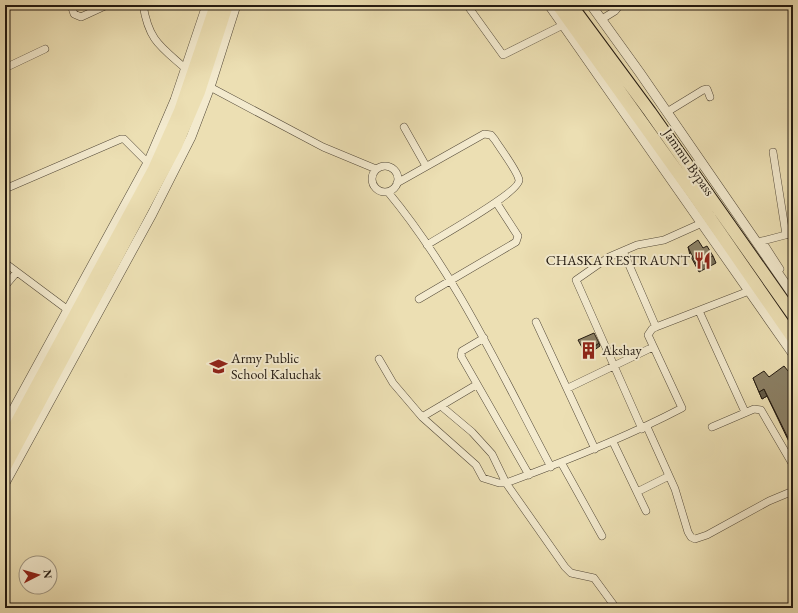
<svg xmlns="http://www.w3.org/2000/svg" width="798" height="613" viewBox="0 0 798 613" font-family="'EB Garamond',serif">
	<rect width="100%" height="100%" fill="#ecdfb3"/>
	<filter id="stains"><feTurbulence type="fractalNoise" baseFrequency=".005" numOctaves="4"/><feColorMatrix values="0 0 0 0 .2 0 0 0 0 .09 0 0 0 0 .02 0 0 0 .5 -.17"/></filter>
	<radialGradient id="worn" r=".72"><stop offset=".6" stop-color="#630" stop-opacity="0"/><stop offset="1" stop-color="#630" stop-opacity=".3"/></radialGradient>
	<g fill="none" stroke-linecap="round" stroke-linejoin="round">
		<defs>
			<path id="minor" d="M13,5h1
				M71,5l3,9 7,3 26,-12
				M143,5c6,36 17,41 43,64
				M467,5l36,50 60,-30
				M602,19l13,-8 5,-6
				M5,68l40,-19
				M210,87l113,60 53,22
				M667,112l36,-22 4,-1 3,8
				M404,127l22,39
				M773,152l13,83
				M372 179a13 13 0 1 1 26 0a13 13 0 1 1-26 0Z
				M397,183l87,-49 7,1 4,5c5,8 23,32 24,40 1,12 -78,56 -92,65
				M5,189l116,-50h3l24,24
				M388,192c68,82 113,181 163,275
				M762,241l18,28
				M759,242l34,-9
				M623,251l33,76 93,-36
				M5,263l63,47
				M5,286l11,-13
				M419,299l97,-57 2,-6 -22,-34
				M699,311l46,101
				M536,322l59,127
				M484,338l-22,13 -1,5 68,119
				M379,359l14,24 29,34 54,-32
				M568,388l85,-41
				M441,406l31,26 20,22 14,29c60,-22 119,-45 176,-75l-34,-73 4,-6 4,-2
				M422,417l54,48 7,13 16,5h7l59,84 6,6 23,5 22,30
				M647,427l28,62 13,43 3,5 4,2 12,-4 62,-34 24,-10
				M712,427l42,-18 7,1 32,55
				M642,429l-66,-149 33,-23 28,-12 27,-5 38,-17
				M613,442l33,69
				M562,464l40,72
				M637,492l32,-16"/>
			<path id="tertiary" d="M549,5l244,349
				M591,5l49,68 153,222
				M5,425l143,-262 27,-63 32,-95
				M5,483l147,-269 39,-77 19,-50 26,-82"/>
			<path id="trunk" d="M558,5l136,190 99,143
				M571,5l79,107 143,203
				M5,444l149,-275 26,-58 36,-106
				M5,467l171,-321 23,-54 28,-87"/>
		</defs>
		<use href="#minor" stroke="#544a39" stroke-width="8"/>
		<use href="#tertiary" stroke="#544a39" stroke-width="10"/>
		<use href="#trunk" stroke="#221910" stroke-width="14"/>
		<use href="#minor" stroke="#f3eace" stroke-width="7"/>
		<use href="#tertiary" stroke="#f3eace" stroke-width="9"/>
		<use href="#trunk" stroke="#ecdfb3" stroke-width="12"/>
	</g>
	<path fill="#786e57" stroke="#221910" d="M688,247l15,1 10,8 3,7 -17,9 -9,-17z
		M769,377h24v70l-1,1 -25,-52 -5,3 -9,-21z"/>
	<path fill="#615a47" stroke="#221910" d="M599,343l1,3 -14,10 -1,-3z
		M764,389l3,7 -5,3 -3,-7z
		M793,437v10l-1,1 -3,-8z"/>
	<path fill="#8b8065" stroke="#221910" d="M698,240l5,8 4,-2 6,10 -17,8 -8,-17z
		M594,333l5,10 -14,10 -7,-13z
		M784,366l9,11v60l-4,3 -25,-51 -5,3 -6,-14 11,-7 5,6z"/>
	<defs>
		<symbol id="restaurant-bare" viewBox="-9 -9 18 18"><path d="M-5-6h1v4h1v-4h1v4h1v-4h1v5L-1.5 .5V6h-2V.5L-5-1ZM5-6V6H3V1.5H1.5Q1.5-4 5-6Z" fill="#8f2418" stroke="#f3eace" stroke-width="2.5" paint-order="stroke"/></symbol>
		<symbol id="building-bare" viewBox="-9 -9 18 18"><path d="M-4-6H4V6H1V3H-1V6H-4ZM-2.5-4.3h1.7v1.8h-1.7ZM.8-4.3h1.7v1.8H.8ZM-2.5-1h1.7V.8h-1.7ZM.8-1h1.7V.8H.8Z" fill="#8f2418" stroke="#f3eace" stroke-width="2.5" paint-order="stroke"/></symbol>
		<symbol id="school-bare" viewBox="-9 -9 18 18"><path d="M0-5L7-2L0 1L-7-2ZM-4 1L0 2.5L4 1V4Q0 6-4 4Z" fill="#8f2418" stroke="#f3eace" stroke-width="2.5" paint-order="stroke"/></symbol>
	</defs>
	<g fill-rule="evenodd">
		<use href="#restaurant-bare" x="690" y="248" width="25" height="25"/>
		<use href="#building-bare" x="576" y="338" width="25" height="25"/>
		<use href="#school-bare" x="206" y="354" width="25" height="25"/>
	</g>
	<g text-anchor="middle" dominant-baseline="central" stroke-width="4" stroke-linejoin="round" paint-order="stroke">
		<g font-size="14" fill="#221910" stroke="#f3eace">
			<text transform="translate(689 162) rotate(55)">Jammu Bypass</text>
		</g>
		<g font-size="14" fill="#221910" stroke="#f3eace" text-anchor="start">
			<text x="690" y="260" text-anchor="end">CHASKA RESTRAUNT</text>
			<text x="602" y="350">Akshay</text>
			<text x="231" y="358">Army Public<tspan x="231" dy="16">School Kaluchak</tspan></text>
		</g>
	</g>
	<rect width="798" height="613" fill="none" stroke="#ecdfb3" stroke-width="20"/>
	<rect x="6" y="6" width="786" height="601" fill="none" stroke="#221910" stroke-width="2"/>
	<rect x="10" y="10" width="778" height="593" fill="none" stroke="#221910"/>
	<g transform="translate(38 575) rotate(84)"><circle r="19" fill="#f3eace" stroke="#9f9682"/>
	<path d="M0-3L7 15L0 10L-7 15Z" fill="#8f2418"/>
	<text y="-6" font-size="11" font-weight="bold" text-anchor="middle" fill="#221910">N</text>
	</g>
	<rect width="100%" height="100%" filter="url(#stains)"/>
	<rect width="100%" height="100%" fill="url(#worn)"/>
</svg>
